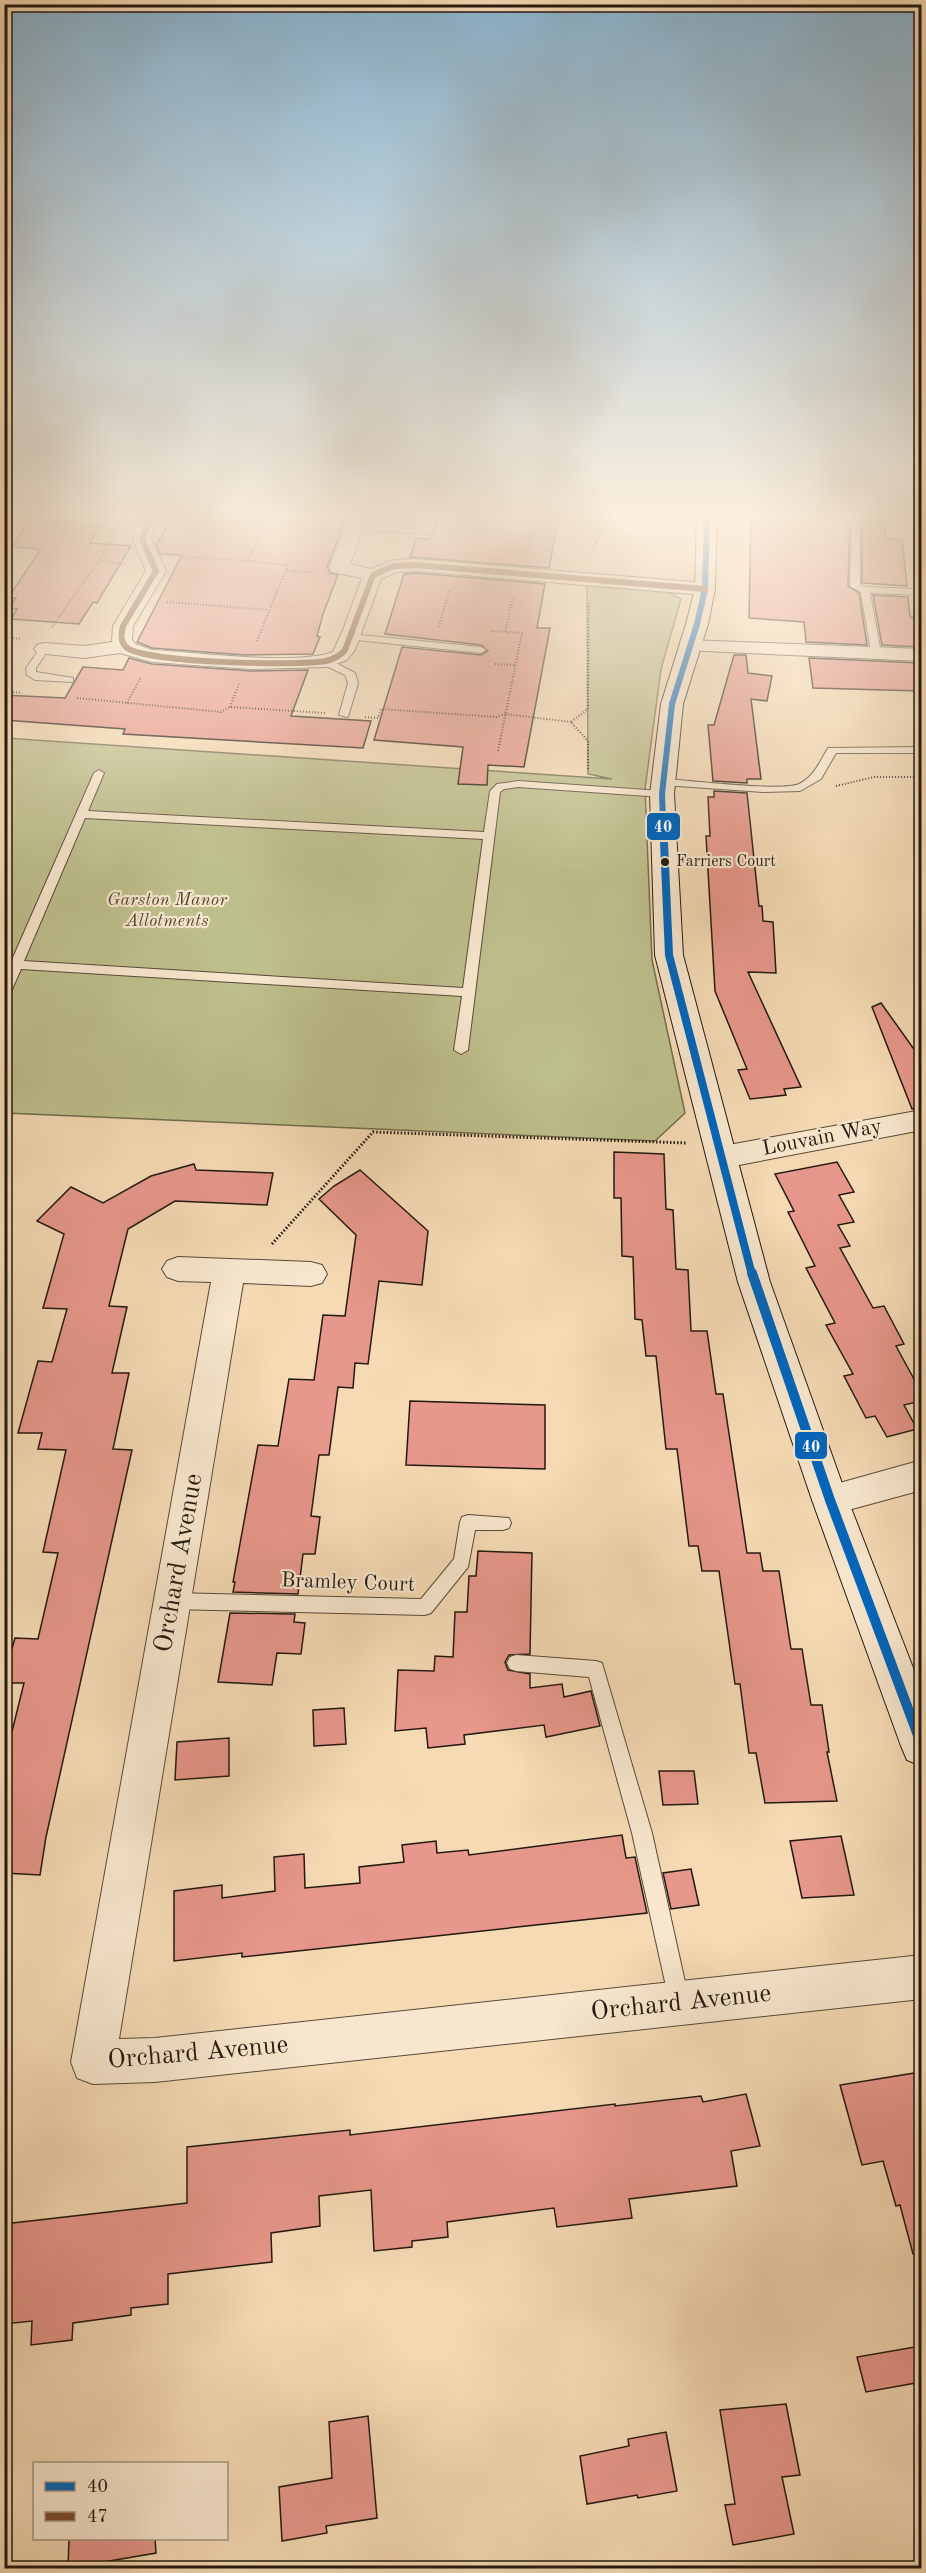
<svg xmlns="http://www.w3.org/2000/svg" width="926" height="2573" viewBox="0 0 926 2573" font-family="'Old Standard TT',serif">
	<rect width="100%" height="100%" fill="#f5dab4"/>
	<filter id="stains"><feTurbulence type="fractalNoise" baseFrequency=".00333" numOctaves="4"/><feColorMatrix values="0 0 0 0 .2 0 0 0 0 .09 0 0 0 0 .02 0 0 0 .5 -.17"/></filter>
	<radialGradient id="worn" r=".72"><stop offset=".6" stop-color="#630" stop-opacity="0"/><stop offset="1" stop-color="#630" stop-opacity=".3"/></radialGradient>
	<path fill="#bdbf8c" stroke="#706c4e" stroke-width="1.5" d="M587,583c27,2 73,1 94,16l-20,70 -16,120 7,171 33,153 -30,28 -650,-28v-375l607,41 -24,-5z"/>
	<path fill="#e7978b" stroke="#231911" stroke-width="1.5" d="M274,512l74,1 -21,54 3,6 8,2 -15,39 -6,22 3,1 -7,17 -69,1 -92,-7 -15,-6 45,-87 -22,-1 -4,-9 16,-27 97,6z
		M438,512h122l-11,56 -139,-11 6,-19 13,1 5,-6z
		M751,512h93l9,6 -3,3 -2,65 11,7 8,52 -61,-3 -2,-20 -55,-4z
		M30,521l71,5 -11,17 41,3 -34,57 -4,-1 -14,22 -68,-5 6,-10h-9l8,-11h-8l33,-49 -30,-2z
		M862,523l22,1 2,14 16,2 5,46 -45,-3z
		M415,573l130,11 -8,44h13l-26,139 -36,-2 -1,20 -29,-1 5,-37 -89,-7 28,-93 79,8 7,-4 -7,-6 -96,-11 19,-60z
		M873,595l35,2 2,20 11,1v29l-39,-2z
		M734,655h12l2,18 24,3 -5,25 -16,-2 10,80h-14v4l-34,-2 -5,-56h6z
		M129,658l23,6 99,7 57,-1 -17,46 80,5 -8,27 -240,-14 2,-5 -121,-9v-25l61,3 18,-31 40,3z
		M809,658l112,5v28l-108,-3z
		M714,791l33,2 12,113h3l1,15 10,1 3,51 -28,-1 53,115 -17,2 2,6 -36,4 -12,-29 9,-1 -32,-78 -9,-155h4l-2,-39h6z
		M881,1003l40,56v49l-9,1 -40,-102z
		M614,1152l50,2 2,55 7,1 3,59 12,1 3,61h16l9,63h7l24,159h13l3,18h16l12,78h11l9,56h11l7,47h-2l10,49 -72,2 -9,-50h-7l-9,-69h-5l-16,-113h-17l-4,-25h-9l-12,-97h-11l-10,-93h-10l-4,-36 -7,-1 -2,-62 -11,-1 -1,-58h-7z
		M837,1162l17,30 -15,3 15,27 -16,3 12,21 -10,2 33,60 11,-2 20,38 -8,2 25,46v9l-17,4 13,24 -30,8 -12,-21 -9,2 -22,-42 9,-2 -27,-49 9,-2 -29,-55 9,-2 -27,-54 6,-1 -19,-37z
		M194,1164l2,6 77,3 -6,32 -92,-4 -47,28 -19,77 18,1 -15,66h17l-16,76 19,1 -86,387 -6,38 -36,-2v-109l20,-81h-20v-7l11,-38 23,1 20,-86 -15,-1 23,-102 -28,-1 4,-16h-24l20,-72 14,1 15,-53 -24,-1 21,-74 -27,-13 34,-34 32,16 48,-27z
		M360,1170l68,61 -6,54 -43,-4 -11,83 -13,-1 -2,25 -15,-1 -9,68h-10l-8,61 9,1 -5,37h-12l-5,40 -65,-2 2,-10h-2l25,-137 20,1 11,-67 25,1 9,-65 22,1 11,-81 -37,-36 15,-13z
		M410,1401l135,4v64l-139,-4z
		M478,1551l54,2 -2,101 -21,1 -4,7 3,8 22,4v14l32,-4 2,13 27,-6 9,35 -54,11 -2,-12 -80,10 1,9 -37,4 -2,-20 -31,3 3,-61 36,1 1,-15 18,1 2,-45h12l2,-36h7z
		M230,1613l65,1 -1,8 11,1 -4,31 -24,-1 -5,32 -54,-3z
		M344,1708l2,36 -32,2 -1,-36z
		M229,1738v38l-54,4 2,-38z
		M659,1771h35l4,33 -35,1z
		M622,1835l4,23 9,-1 12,56 -405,44v-4l-68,8v-70l48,-6v13l53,-7 -1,-34 30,-3 1,34 55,-5 -1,-16 45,-5 -2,-17 34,-4 1,12 31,-3 1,5z
		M841,1836l13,59 -52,3 -12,-57z
		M691,1869l8,36 -28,4 -8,-36z
		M921,2072v181l-8,1 -13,-49 -4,1 -13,-45 -21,4 -22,-80z
		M746,2094l14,52 -29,5 6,35 -108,13 3,19 -75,9 -3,-19 -107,14 1,15 -36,4v6l-38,4 -3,-61 -52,6 1,30 -49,7 1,29 -104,12v30l-37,4v7l-58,8 -1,17 -41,5 1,-24 -28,3v-100l183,-21v-56l163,-17v5l265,-31v2l86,-10 2,6z
		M921,2346v36l-55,10 -9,-35z
		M786,2404l14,71 -18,2 12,57 -61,11 -8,-40 10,-1 -15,-94z
		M368,2416l9,102 -51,8 1,7 -45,8 -3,-54 53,-9 -3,-56z
		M666,2432l11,59 -39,7 -1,-3 -50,9 -7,-48 49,-10 -1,-7z
		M69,2538h86l1,15 -88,15z"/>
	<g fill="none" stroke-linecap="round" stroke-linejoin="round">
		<defs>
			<path id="lane" d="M856,518l4,3v64l6,2 52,2 -2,-27 6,-3v36l-52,-2 11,60 -5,3 -5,-3 -10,-61 -11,-6 2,-65z
				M350,634l131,13 5,3 -5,3 -134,-14v-4z
				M44,646l5,3 -13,19v4l37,6v4l-38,-2 -8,-5 -1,-7 15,-21z
				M322,660h8l25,13 3,10 -10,34 -9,-2 9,-32 -3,-8 -23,-11z
				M922,747v6h-86l-15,26 -21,12 -37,1 -100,-7 -5,-3 5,-3c25,1 119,13 136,5 16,-8 21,-23 29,-36z
				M99,770l5,3 -16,38 396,21 6,-41 7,-7 21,-3 144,10 6,3 -6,3 -144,-10 -14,2 -4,3 -32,258 -7,4 -7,-4 8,-54 -441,-27 -11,25 -6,4v-20l90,-205zM85,818l398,21 -20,149 -439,-27z
				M468,1515l41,3 2,5 -2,5 -6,2h-28l-7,37 -37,46 -6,2 -253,-6 -6,-2 -3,-6 3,-6 6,-2 249,6 33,-40 6,-37 2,-5z
				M516,1655l80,6 6,2 50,170 37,167 -3,7 -7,3 -7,-3 -3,-7 -37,-167 -43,-156 -73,-6 -6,-2 -3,-6 3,-6z"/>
			<path id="street" d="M148,512h18l-11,16 -4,11 15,32 -33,55 -1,14 3,4 17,6c45,2 141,16 181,2l10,-22 19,-52 -30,-6 -3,-4 23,-56h18l-3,7 58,3 7,2 2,4 -2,4 -7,2 -62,-4 -13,34 21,5 23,-9 21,-1 290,24 7,2 3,4 -3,4 -7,2 -290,-24 -18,1 -16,7 -26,71 -8,10 -19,7 -77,2 -99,-7 -32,-9 -36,5 -47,-5 -3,-4 3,-4 7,-2 40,3 28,-4 1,-16 33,-55 -13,-32 3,-11z
				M689,640l233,9v12l-240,-11 -3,-4 3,-4z
				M922,1110v20l-199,38 -10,-4 -5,-7 5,-7 10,-4z
				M178,1257l133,5 11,3 5,9 -5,9 -11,3 -68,-3 -124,756 36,-1 767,-83v44l-767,83 -62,2 -16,-6 -6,-16 140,-780 -33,-1 -11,-4 -5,-8 5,-8z
				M922,1460v30l-92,25 -12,-4 -6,-11 6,-11z"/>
			<path id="secondary" d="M697,512h20l-2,77 -7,35 -25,80 -9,90 9,161 87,327 78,218 74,191v75l-15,-6 -6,-14 -89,-246 -74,-218 -83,-327 -5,-161 11,-90 25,-80 9,-35z"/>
		</defs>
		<use href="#lane" stroke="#58493a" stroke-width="2"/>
		<use href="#street" stroke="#58493a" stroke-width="2"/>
		<use href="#secondary" stroke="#231911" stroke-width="2"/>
		<path stroke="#231911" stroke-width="2" stroke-dasharray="1 2" stroke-linecap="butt" d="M186,512l83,5
			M32,519l89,6
			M116,534l-17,27 26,3
			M475,549l9,-37
			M527,552l10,-40
			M177,557l71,4
			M589,557l22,-45
			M286,570l29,3
			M167,602l102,8
			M52,627l47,-66
			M439,627l10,-36
			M491,631l16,1
			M4,637l18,2
			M257,641l31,-76 -40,-4 23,-49
			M495,664l20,1
			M4,669l6,-9
			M4,691l18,2
			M77,698l144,14 9,-5 95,6
			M127,703l14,-26
			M230,707l9,-23
			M365,717l13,1 3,-9 116,8 8,-3 66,8
			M498,751l24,-118 -17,-1 8,-35
			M588,769v-28l-17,-19 17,-13 1,-107
			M836,786l38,-9h48"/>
		<path stroke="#231911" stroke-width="3" stroke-dasharray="1.5 2" stroke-linecap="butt" d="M272,1244l101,-112 313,11"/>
		<use href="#lane" fill="#f8e7ce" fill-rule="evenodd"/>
		<use href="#street" fill="#f8e7ce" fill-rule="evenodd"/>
		<use href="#secondary" fill="#f8e7ce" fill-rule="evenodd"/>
		<defs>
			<path id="bus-1-far2" d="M664,843l-2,-49 10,-90 25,-80 8,-35 2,-77"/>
			<path id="bus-1-far1" d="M664,842l5,113 83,320"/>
			<path id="bus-1" d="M752,1273l78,227 92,246"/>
			<path id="bus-2" d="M157,512l-11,16 -4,11 14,32 -33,55c-2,8 -3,15 3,21 17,16 172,19 200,14 8,-2 14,-5 19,-11l28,-75 21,-9 21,-1 290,24"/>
		</defs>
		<use href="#bus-1-far2" stroke="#f8e7ce" stroke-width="9"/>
		<use href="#bus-1-far1" stroke="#f8e7ce" stroke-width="11"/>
		<use href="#bus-1" stroke="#f8e7ce" stroke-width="15"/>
		<use href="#bus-2" stroke="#f8e7ce" stroke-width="9"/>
		<use href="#bus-1-far2" stroke="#0065bd" stroke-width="6"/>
		<use href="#bus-1-far1" stroke="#0065bd" stroke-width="8"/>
		<use href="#bus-1" stroke="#0065bd" stroke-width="10"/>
		<use href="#bus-2" stroke="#7a4b2a" stroke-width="6"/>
	</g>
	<linearGradient id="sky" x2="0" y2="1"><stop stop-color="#8ab6d3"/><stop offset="0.59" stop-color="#faeedd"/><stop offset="1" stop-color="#faeedd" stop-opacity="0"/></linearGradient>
	<rect width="926" height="872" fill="url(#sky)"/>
	<circle fill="#231911" stroke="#f8e7ce" stroke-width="2" cx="665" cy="862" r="5"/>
	<g text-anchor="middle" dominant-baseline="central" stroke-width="4.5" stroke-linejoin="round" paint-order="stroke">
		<g font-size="16" fill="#231911" stroke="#f8e7ce" text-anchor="start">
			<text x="676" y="862">Farriers Court</text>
		</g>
		<g font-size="18" font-style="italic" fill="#514b36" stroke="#f8e7ce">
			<text x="167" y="900">Garston Manor<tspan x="167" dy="21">Allotments</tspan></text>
		</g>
		<g font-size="21" fill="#231911" stroke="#f8e7ce">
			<text transform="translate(822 1138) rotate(-11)">Louvain Way</text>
			<text transform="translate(348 1583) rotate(2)">Bramley Court</text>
		</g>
		<g font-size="26" fill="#231911" stroke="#f8e7ce">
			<text transform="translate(179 1563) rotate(-80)">Orchard Avenue</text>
			<text transform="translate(681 2003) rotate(-6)">Orchard Avenue</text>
			<text transform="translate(198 2053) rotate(-5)">Orchard Avenue</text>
		</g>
	</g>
	<g stroke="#f8e7ce" stroke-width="2">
		<rect x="646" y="812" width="35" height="29" rx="6" fill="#0065bd"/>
		<rect x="794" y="1431" width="34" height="29" rx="6" fill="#0065bd"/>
	</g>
	<g font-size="16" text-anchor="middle" font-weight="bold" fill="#fff">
		<text x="663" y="832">40</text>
		<text x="811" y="1452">40</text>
	</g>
	<rect width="926" height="2573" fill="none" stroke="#f5dab4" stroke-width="24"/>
	<rect x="6" y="6" width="914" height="2561" fill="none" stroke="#231911" stroke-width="3"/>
	<rect x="12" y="12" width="902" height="2549" fill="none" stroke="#231911" stroke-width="1.5"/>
	<rect x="33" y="2462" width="195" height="78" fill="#f8e7ce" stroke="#a39582" stroke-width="1.5"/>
	<rect x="45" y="2482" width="30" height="9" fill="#0065bd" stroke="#a39582" stroke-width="1.5"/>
	<text x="87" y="2492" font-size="18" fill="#231911">40</text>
	<rect x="45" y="2512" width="30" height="9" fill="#7a4b2a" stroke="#a39582" stroke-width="1.5"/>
	<text x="87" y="2522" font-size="18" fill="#231911">47</text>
	<rect width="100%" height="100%" filter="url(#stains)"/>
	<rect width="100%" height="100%" fill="url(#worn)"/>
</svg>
